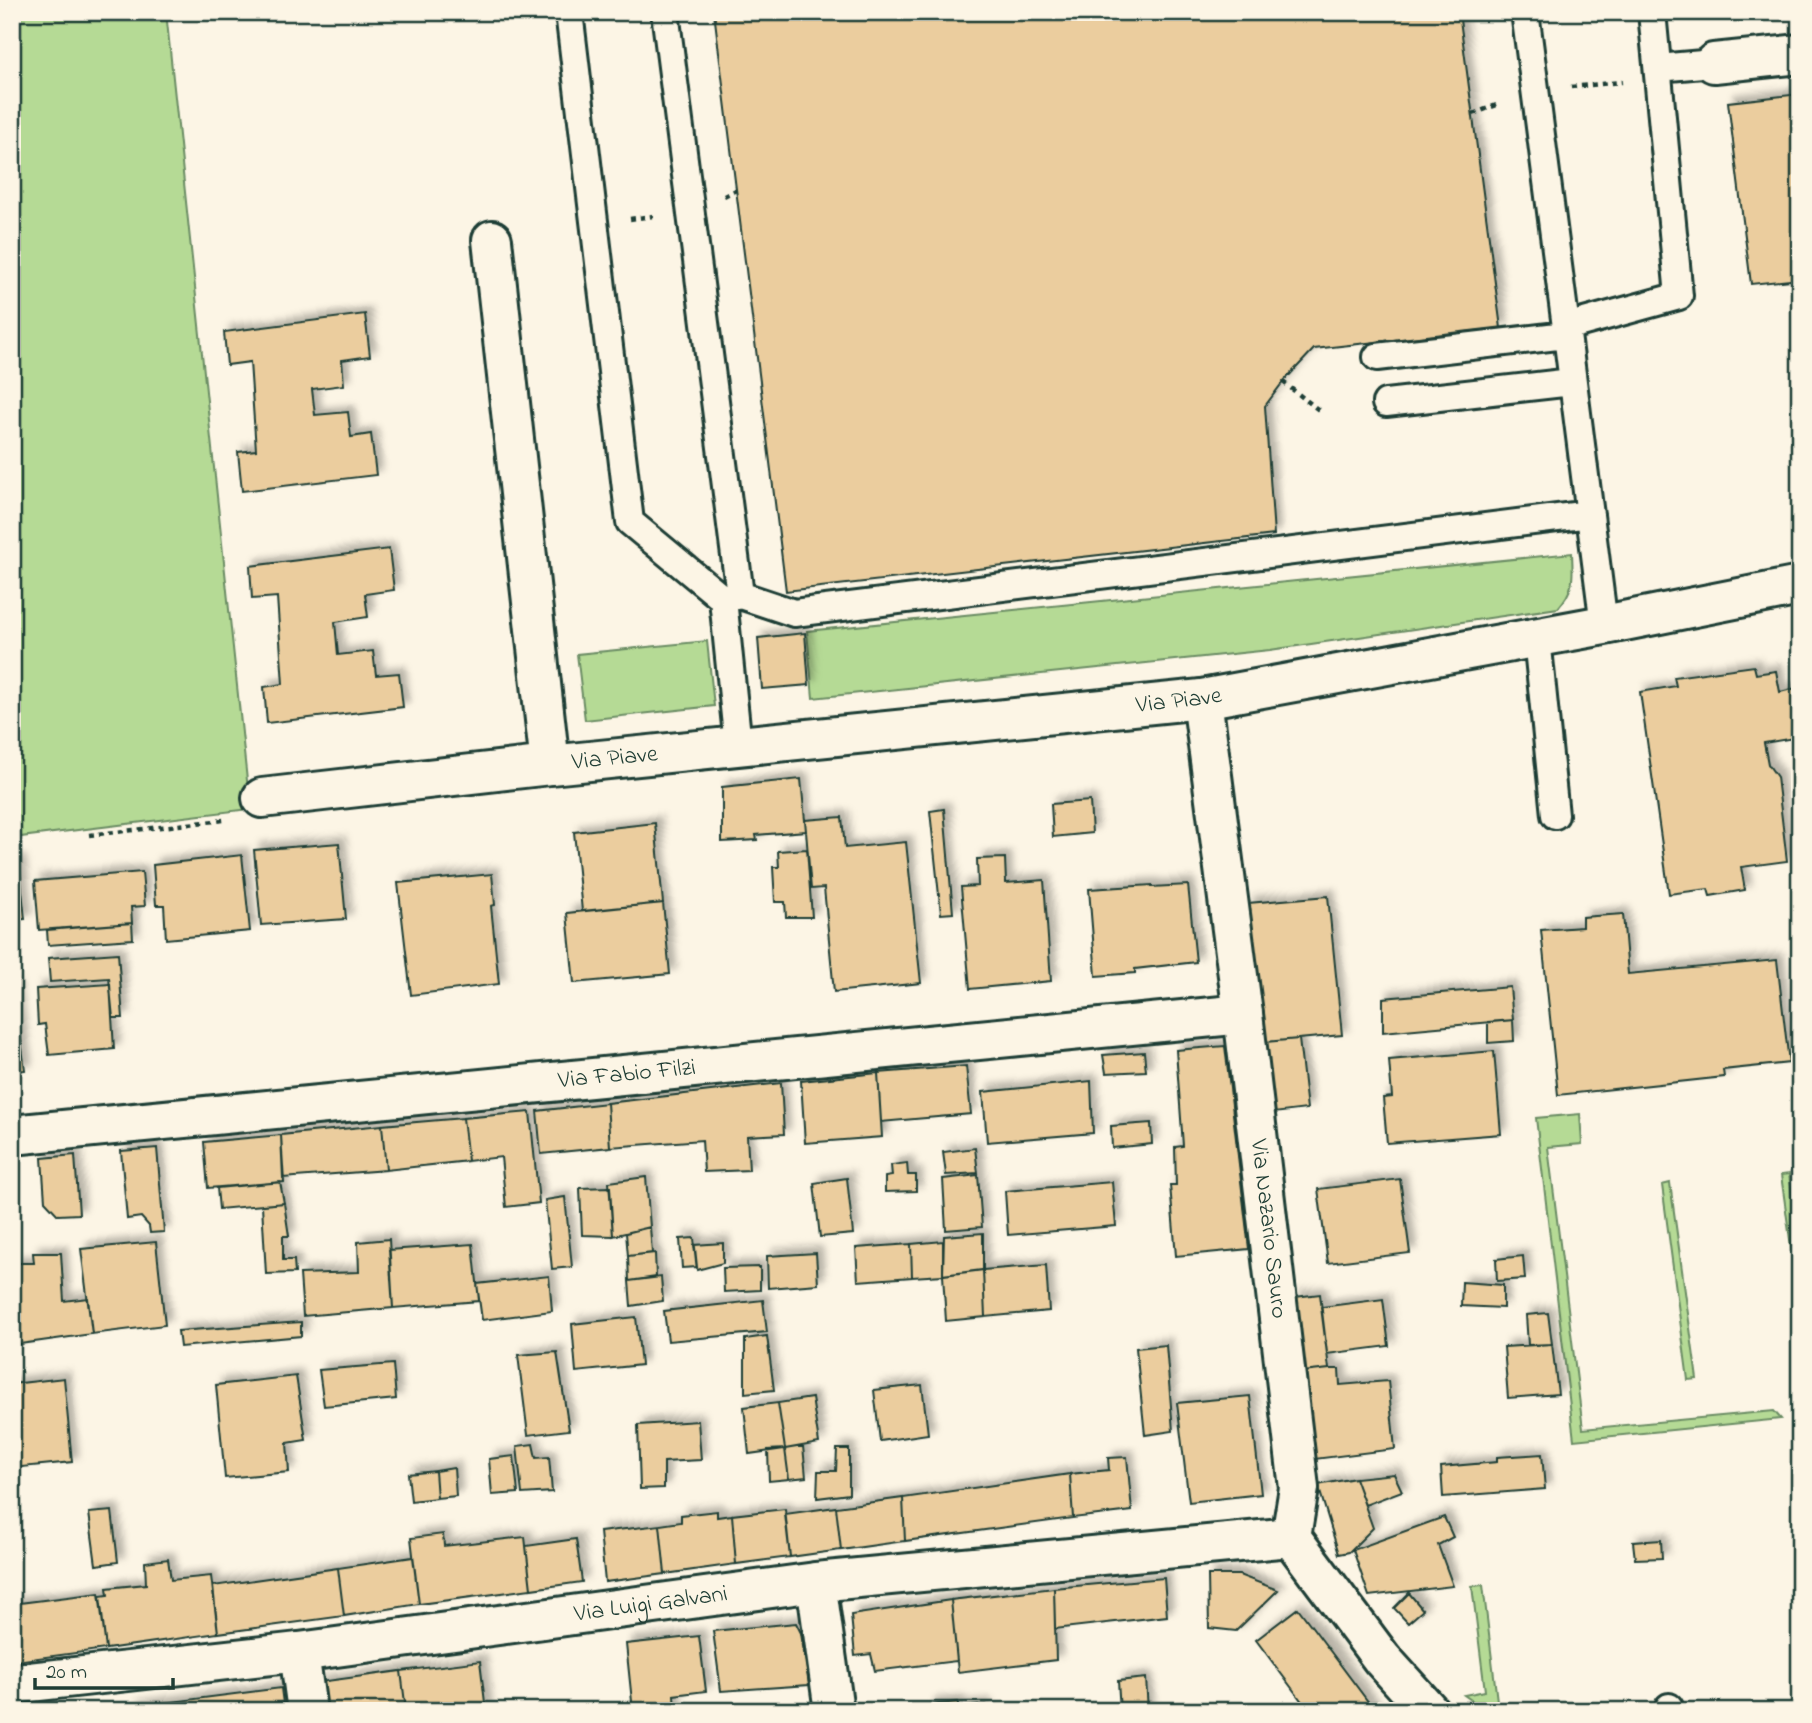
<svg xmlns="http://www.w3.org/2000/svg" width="1812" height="1723" viewBox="0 0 1812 1723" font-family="'Indie Flower',sans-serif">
	<defs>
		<filter id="shadow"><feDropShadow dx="6" dy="-6" stdDeviation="3.5" flood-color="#0004"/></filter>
	</defs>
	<rect width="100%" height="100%" fill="#fcf5e5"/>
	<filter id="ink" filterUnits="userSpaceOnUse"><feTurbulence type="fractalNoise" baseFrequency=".0143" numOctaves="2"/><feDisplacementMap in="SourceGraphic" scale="14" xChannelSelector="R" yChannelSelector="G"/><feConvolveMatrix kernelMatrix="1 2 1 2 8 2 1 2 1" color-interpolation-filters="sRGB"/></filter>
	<g filter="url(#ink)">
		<path fill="#b5da95" stroke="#6a8c64" stroke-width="2" d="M12,12h154l84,797 -238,29z
			M1572,553c1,24 3,36 -14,55l-288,42 -457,48 -6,-67z
			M707,641l7,65 -129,14 -8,-66z
			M1580,1114l2,30 -34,3 35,282 191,-18 7,8 -207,21 -38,-322z
			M1789,1174l11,76v61l-19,-136z
			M1670,1183l27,196 -9,1 -26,-195z
			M1483,1585l15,124 36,-3 1,5h-48l-23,-16 21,-4 -13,-105z"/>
		<path fill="#ebcd9e" stroke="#1f3d34" stroke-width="2" filter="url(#shadow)" d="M714,12h745l42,316 -187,21 -31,33 -18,24 9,129 -488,56z
			M1800,94v185l-49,5 -23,-182z
			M365,314l5,42 -28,4 2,25 -32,4 3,26 33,-3 3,25 20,-3 5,41 -134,16 -4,-39 18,-2 -6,-88 -23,3 -3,-33z
			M389,549l5,41 -29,4 3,23 -33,5 3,33 35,-4 3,24 23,-2 4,34 -136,16 -3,-36 19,-3 -6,-87 -25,2 -2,-33z
			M805,633l4,52 -47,4 -4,-51z
			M1754,666l2,8 20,-3 4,21 20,-5v50l-36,6 4,21 9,13 10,84 -46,6 4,23 -35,6 -2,-7 -39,5 -29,-202 36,-6 -2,-9z
			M801,779l5,52 -50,4 1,5 -35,2v-55z
			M1090,801l2,32 -39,4 -2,-33z
			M944,809l9,104 -12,1 -11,-103z
			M842,817l3,31 61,-6 15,141 -87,9 -10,-104 -13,1 -6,-69z
			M655,823l8,80 -81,8 -8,-79z
			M339,843l7,76 -85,6 -7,-75z
			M807,849l5,68h-26l-1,-15h-10l-2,-35h6l-1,-16z
			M242,855l8,76 -84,8 -2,-34h-8l-3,-40z
			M1005,858l1,25 38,-3 7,101 -81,8 -9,-102 17,-1 -1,-27z
			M12,862h7l6,57 -13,1z
			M142,872l3,34 -14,1 1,16 -93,7 -4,-49z
			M492,874l3,31 -4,1 8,78 -88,11 -13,-112z
			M1152,885v2l36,-2 8,77 -61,7v4l-39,3 -7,-87z
			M1328,896l14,139 -77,7 -17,-139z
			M663,903l7,71 -96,9 -7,-70z
			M1623,914l5,60 149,-14 12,103 -66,7 1,7 -166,18 -17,-165 41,-3v-10z
			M132,923l1,16 -85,6 -1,-15z
			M118,953l5,65h-10l-4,-40 -59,4 -2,-24z
			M110,984l4,65 -65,6 -4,-31 -7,1 -2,-36z
			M12,987h2l11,83 -13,2z
			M1510,987l3,33 -130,12v-34z
			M1513,1020l1,21 -26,2v-21z
			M1299,1039l8,70 -33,4 -9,-71z
			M1225,1046l24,203 -73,7 -6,-71h6l-1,-38 8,-1 -7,-96z
			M1494,1051l7,83 -114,9 -4,-45 9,-1 -3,-37z
			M1144,1052l2,19 -40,2 -3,-18z
			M966,1066l5,48 -90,8 -3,-49z
			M878,1073l4,64 -77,6 -4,-62z
			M1091,1081l2,52 -106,9 -4,-50z
			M781,1083l3,51 -37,2 2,34 -45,2 -2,-32 -92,7 -3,-44z
			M607,1103l3,44 -69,7 -4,-43z
			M530,1112l9,91 -33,4 -5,-50 -33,4 -5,-43z
			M463,1118l5,43 -82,9 -4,-45z
			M1151,1123l1,21 -40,4 -1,-22z
			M382,1125l4,45 -103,8 -2,-43z
			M281,1135l3,47 -76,6 -4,-46z
			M157,1148l7,84 -14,1 -1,-7 -8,-9 -14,2 -6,-68z
			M975,1148l3,25 -32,2 -3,-23z
			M75,1155l4,59 -21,1 -13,-14 -3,-43z
			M907,1163l1,12h8v16l-31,1v-15l7,-1 -1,-11z
			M978,1175l4,52 -36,3 -3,-51z
			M646,1177l4,50 -37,9 -4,-54z
			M847,1178l6,56 -33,3 -6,-54z
			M1400,1179l10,74 -82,10 -10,-74z
			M280,1182l4,21 -65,6 -2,-21z
			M1112,1182l4,44 -108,9 -3,-44z
			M610,1187l3,49 -31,-1 -2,-47z
			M565,1197l7,70 -20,2 -7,-69z
			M284,1203l5,33h-6v24h11l1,13 -29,1 -4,-69z
			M650,1227l2,26 -24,3 -2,-23z
			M983,1233v37l-40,5 1,-39z
			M694,1238l3,29 -15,1 -2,-29z
			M389,1239l4,69 -90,8 -3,-42 59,-2 -1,-30z
			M943,1241v34l-31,2 -1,-33z
			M156,1242l9,83 -73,9 -11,-85z
			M723,1243v20l-26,7 -3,-25z
			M473,1244l6,57 -86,7 -4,-58z
			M911,1244l1,33 -54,4 -2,-33z
			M33,1253h28l3,48 24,-3 4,36 -72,10 -8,5v-86h22z
			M655,1253l1,24 -27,4 -1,-25z
			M816,1253l2,31 -50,4 -1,-32z
			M1523,1256l2,23 -28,2 -1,-22z
			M1046,1265l3,46 -64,6 -2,-47z
			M760,1267v23l-36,2 -1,-24z
			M983,1270l2,47 -39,4 -3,-46z
			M549,1276l3,35 -70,9 -5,-36z
			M661,1277l2,24 -32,5 -2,-25z
			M1462,1282l41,3v23l-42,-2z
			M1320,1294l9,75 -26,3 -8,-75z
			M1383,1299l6,47 -62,8 -6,-47z
			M763,1300l4,32 -99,9 -4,-30z
			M1548,1313l4,31 -24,1 -2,-30z
			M636,1317l5,48 -65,7 -4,-48z
			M301,1322v14l-121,11 -2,-16z
			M767,1336l7,54 -29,3v-54z
			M1552,1344l6,50 -50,4 -4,-51z
			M1166,1345l7,86 -28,4 -9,-87z
			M557,1352l12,78 -41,5 -10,-80z
			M393,1364l3,35 -72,7 -5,-36z
			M1329,1369h10l1,16 48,-4 7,68 -80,10 -12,-87z
			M296,1376l10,64 -19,3 2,29 -64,6 -9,-93z
			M64,1378l8,84 -60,6v-84z
			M922,1385l6,49 -48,7 -6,-51z
			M1250,1396l11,98 -72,8 -12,-99z
			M812,1398l7,45 -34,6 -7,-46z
			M778,1403l7,46 -36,5 -5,-47z
			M698,1421l3,39 -37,2v26l-24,1 -2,-64z
			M533,1444l3,14 13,-1 3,35 -30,2 -5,-48z
			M803,1446l3,31 -17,2 -4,-30z
			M785,1449l4,30 -20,2 -1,-31z
			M837,1449h12v45l-32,4 1,-27h18z
			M1542,1454l3,35 -102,8 -2,-30 56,-5v-5z
			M514,1456l4,37 -26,2 -3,-36z
			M1127,1457l5,54 -59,7 -3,-44 39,-4 -1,-12z
			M454,1468l2,28 -19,2 -2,-27z
			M435,1471l2,27 -26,3 -3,-27z
			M1070,1474l3,44 -168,23 -2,-43z
			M1394,1474l8,17 -37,14 -10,-27z
			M1355,1478l18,50 -24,24 -10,2 -21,-69z
			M903,1498l2,43 -64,9 -5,-43z
			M836,1507l5,43 -51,7 -5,-43z
			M785,1509l5,48 -54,7 -4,-49z
			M112,1511l6,51 -22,3 -7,-52z
			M717,1511v6l15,-2 4,49 -71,10 -5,-49 21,-3v-7z
			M1444,1517l9,20 -15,8 15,41 -84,10 -16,-46z
			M660,1525l5,49 -60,8 -5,-50z
			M443,1534l1,12 81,-9 6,52 -112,15 -8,-66z
			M576,1539l6,43 -51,7 -5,-43z
			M1661,1540l1,18 -27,1 -2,-17z
			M413,1557l6,47 -75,12 -6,-48z
			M168,1559l3,21 40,-4 7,57 -112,16 -6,-53 8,-1 -1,-7 39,-4 -1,-22z
			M338,1568l6,48 -126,17 -5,-47z
			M1208,1575h31l39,15 -42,41 -27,-3z
			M1164,1578l3,38 -112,13 -1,-41z
			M1054,1588l2,72 -98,12 -7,-72z
			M99,1593l7,56 -90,12 -4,-29v-28z
			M1409,1593l14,17 -15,13 -14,-15z
			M951,1600l6,61 -82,10 -4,-17 -16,2 -4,-41z
			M1298,1608l77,103h-66l-53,-71z
			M796,1623l5,10 8,52 -88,6 -8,-60z
			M699,1636l7,55 -32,4 1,16h-42l-7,-67z
			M480,1661l6,50h-80l-5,-40z
			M401,1671l5,40h-83l-4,-29z
			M1146,1678l2,33h-28l-2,-30z
			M281,1688l3,23h-151l-1,-4z
			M958,1702v9h-29v-6z
			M985,1705v6h-27v-4z"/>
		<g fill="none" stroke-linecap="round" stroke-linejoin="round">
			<defs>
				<path id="lane" d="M569,12l61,510 93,77 17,-4 54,18 796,-99
					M665,12l75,583
					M1525,12l41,315 113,-31 -27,-284
					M1658,68l56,-5
					M1566,327l38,298
					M1377,357l189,-22
					M1386,403l186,-21
					M723,599l15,147
					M1537,638l18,177
					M1669,1707l1,4"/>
				<g id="street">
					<path d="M1714,63l86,-9"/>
					<path d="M492,240l58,525"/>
					<path id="s1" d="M1202,699l41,315 56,474 -8,49 91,122 47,52"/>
					<path id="s2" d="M262,798l288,-33 652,-66 402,-74 196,-39"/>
					<path id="s3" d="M12,1135l1231,-121"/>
					<path d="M816,1582l18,129"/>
					<path d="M299,1652l8,59"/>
					<path id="s4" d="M12,1684l287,-32 517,-70 475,-45"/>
				</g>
			</defs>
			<use href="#lane" stroke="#1f3d34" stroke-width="32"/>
			<use href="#street" stroke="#1f3d34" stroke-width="44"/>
			<path stroke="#1f3d34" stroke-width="4.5" stroke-dasharray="5 5" stroke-linecap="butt" d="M1571,87l51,-5
				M1473,114l26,-10
				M724,196l12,-6
				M630,219l23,-3
				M1283,382l37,29
				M89,835l135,-15"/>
			<use href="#lane" stroke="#fcf5e5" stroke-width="26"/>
			<use href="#street" stroke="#fcf5e5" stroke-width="38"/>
		</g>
	</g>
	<g text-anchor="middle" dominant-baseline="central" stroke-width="5" stroke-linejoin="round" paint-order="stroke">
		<g font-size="24" fill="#1f3d34" stroke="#fcf5e5">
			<text stroke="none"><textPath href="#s2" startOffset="922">Via Piave</textPath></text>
			<text stroke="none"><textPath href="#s2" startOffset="355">Via Piave</textPath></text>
			<text stroke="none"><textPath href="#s3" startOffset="618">Via Fabio Filzi</textPath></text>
			<text stroke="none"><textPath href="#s1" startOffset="534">Via Nazario Sauro</textPath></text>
			<text stroke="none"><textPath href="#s4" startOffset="644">Via Luigi Galvani</textPath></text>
		</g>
	</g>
	<rect width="1812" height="1723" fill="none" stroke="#fcf5e5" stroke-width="42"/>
	<rect x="21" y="21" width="1770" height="1681" fill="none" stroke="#1f3d34" stroke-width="2.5" filter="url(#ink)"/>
	<path d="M35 1678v10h138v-10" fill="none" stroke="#1f3d34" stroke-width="3.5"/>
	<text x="46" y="1678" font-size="21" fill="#1f3d34" stroke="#fcf5e5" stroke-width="5" paint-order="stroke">20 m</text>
</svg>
